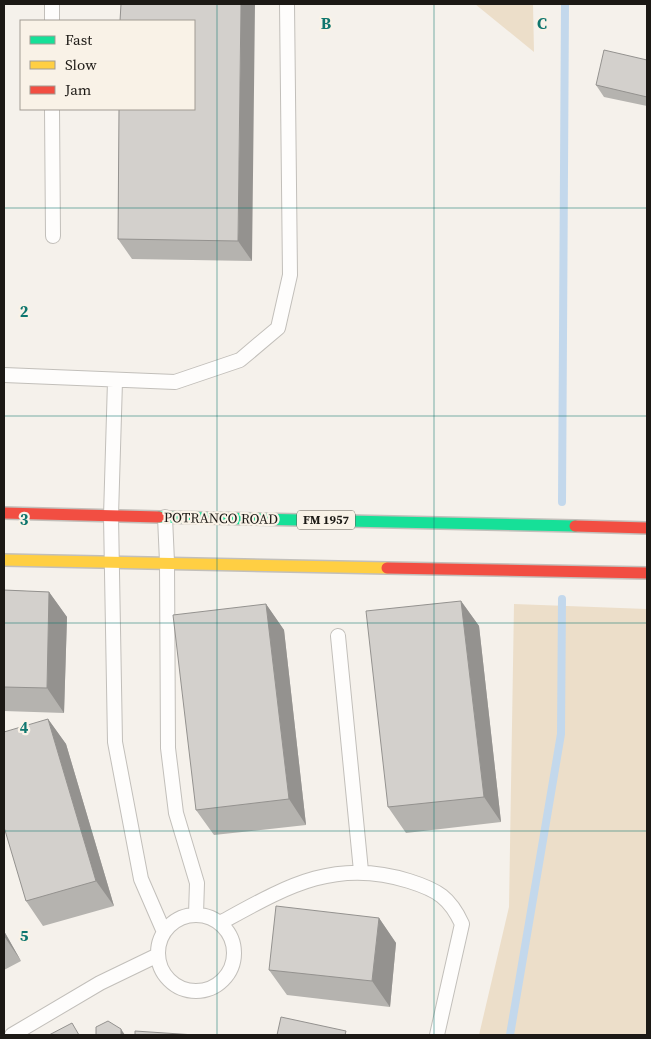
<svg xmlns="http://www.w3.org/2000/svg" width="651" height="1039" viewBox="0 0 651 1039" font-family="'Source Serif 4',serif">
	<rect width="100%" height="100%" fill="#f5f1eb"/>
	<path fill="#ecdec9" d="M475,4h58l1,48z
		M514,604l133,5v426h-168l30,-128z"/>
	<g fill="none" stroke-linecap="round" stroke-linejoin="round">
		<path stroke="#c3d8ec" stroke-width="8" d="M562,502l3,-498
			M510,1035l51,-301 1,-135"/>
		<defs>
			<path id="lane" d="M52,4v17
				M52,109l1,127
				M4,375l171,7 65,-22 38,-32 12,-53 -3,-271
				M115,381l-4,135 4,226 26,137 23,53
				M165,517l2,45 1,186 8,65 21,70 -1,31
				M338,636l23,235
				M158 953a38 38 0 1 1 76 0a38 38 0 1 1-76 0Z
				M220,923c64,-35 114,-66 189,-42 29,9 41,17 53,43l-25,111
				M12,1035l88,-52 58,-28"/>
			<path id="fast" d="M159,517l416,9"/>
			<path id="slow" d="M4,560l383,8"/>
			<path id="jam" d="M4,513l155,4
				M575,526l72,2
				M387,568l260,5"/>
		</defs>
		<use href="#lane" stroke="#c2bfba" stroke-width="16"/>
		<use href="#fast" stroke="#c2bfba" stroke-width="14"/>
		<use href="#slow" stroke="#c2bfba" stroke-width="14"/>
		<use href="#jam" stroke="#c2bfba" stroke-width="14"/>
		<use href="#lane" stroke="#fefdfc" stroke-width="14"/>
		<use href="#fast" stroke="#16e098" stroke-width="11"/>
		<use href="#slow" stroke="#ffcf43" stroke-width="11"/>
		<use href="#jam" stroke="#f24e42" stroke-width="11"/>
	</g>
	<path fill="#b5b3af" d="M121,4l131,257 -120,-2 -14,-20z
		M647,60v46l-43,-9 -8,-12z
		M4,590l45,2 18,25 -3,96 -60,-2z
		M461,601l18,25 22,196 -95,11 -18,-26z
		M266,604l18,26 22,195 -92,10 -18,-25z
		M48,719l18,25 48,162 -71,20 -17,-25z
		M379,918l17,25 -6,64 -103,-12 -18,-25z
		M4,931l17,30 -17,9z"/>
	<path fill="#94928f" d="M241,4h14l-3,257 -14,-20z
		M49,592l18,25 -3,96 -17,-25z
		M461,601l18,25 22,196 -17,-25z
		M266,604l18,26 22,195 -17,-26z
		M48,719l18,25 48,162 -18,-25z
		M379,918l17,25 -6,64 -18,-26z
		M4,931l17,30 -17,-25z
		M121,1029l4,6h-4z"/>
	<path fill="#d3d0cc" stroke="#94928f" d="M121,4h120l-3,237 -120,-2 1,-130h75v-88h-74z
		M604,50l43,10v37l-51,-12z
		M4,590l45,2 -2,96 -43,-1z
		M461,601l23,196 -96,10 -22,-196z
		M266,604l23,195 -93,11 -23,-195z
		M48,719l48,162 -70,20 -22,-74v-95z
		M276,906l103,12 -7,63 -103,-11z
		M281,1017l65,14 -1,4h-68z
		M108,1021l13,8v6h-25v-8z
		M72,1023l7,12h-30z
		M135,1031l60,4h-60z"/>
	<path fill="none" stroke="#0f766e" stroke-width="1" stroke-opacity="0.55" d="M217,4v1031M434,4v1031M4,208h643M4,416h643M4,623h643M4,831h643"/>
	<g text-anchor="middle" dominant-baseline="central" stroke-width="4.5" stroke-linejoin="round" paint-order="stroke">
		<rect fill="#f9f2e7" stroke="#5e5a54" stroke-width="1" x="297" y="510.5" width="58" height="19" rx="4"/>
		<g font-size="12" font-weight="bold" fill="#1c1915">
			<text x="326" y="520">FM 1957</text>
		</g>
		<g font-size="14" fill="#1c1915" stroke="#f9f2e7">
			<text transform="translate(221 518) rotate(1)">POTRANCO ROAD</text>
		</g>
	</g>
	<g font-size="16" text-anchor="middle" font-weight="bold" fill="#0f766e" stroke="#f9f2e7" stroke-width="4.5" stroke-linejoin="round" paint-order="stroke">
		<text x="326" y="29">B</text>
		<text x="542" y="29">C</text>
		<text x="24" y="317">2</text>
		<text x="24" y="525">3</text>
		<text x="24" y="733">4</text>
		<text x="24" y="941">5</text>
	</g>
	<rect width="651" height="1039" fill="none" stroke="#1c1915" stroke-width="10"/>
	<rect x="20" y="20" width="175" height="90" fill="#f9f2e7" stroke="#a19b93"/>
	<rect x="30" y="36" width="25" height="8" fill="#16e098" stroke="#a19b93"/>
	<text x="65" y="45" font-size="15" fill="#1c1915">Fast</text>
	<rect x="30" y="61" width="25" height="8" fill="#ffcf43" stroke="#a19b93"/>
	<text x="65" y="70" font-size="15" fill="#1c1915">Slow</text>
	<rect x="30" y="86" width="25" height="8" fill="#f24e42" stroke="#a19b93"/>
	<text x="65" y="95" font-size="15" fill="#1c1915">Jam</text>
</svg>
